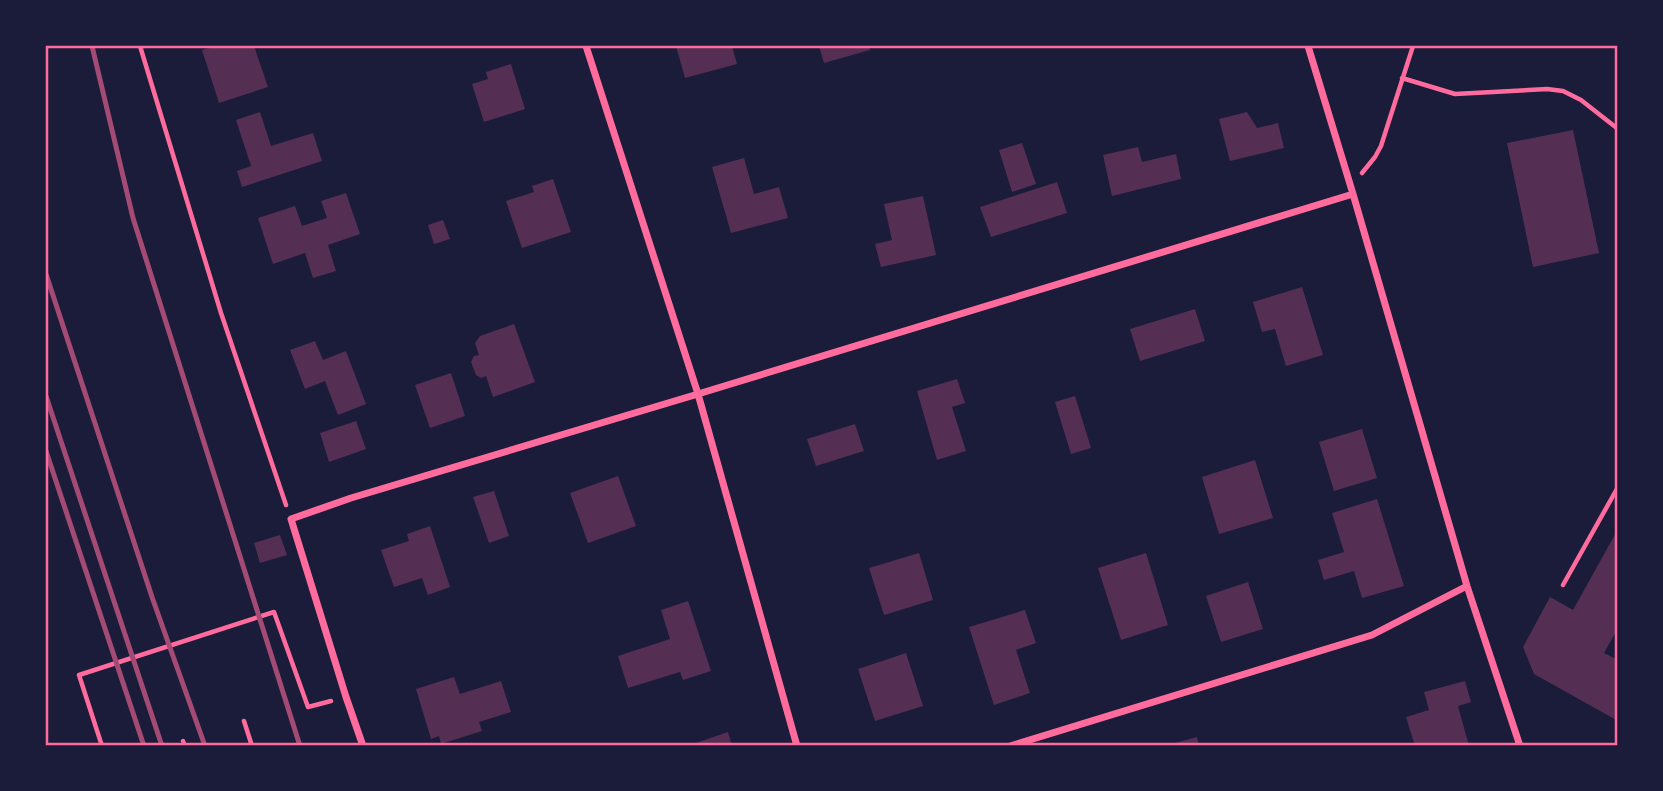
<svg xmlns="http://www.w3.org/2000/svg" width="1663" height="791" viewBox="0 0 1663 791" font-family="Helvetica,sans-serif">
	<rect width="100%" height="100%" fill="#1b1b3a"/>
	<path fill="#542f53" d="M217,46h37l14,41 -49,16 -17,-53z
		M676,46h56l5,18 -52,14z
		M819,46h50l1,4 -46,13z
		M511,64l14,45 -41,13 -12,-38 16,-5 -2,-7z
		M260,112l11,34 42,-13 9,28 -80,26 -5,-16 14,-5 -15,-46z
		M1247,112l10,16 21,-5 6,25 -54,13 -11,-42z
		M1573,130l26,123 -66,14 -26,-124z
		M1022,143l14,41 -24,8 -13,-42z
		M1138,147l4,15 34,-8 5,25 -69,17 -9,-41z
		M744,158l10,36 25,-7 9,31 -57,15 -19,-66z
		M553,179l18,53 -49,16 -16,-47 28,-9 -2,-6z
		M1057,182l10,31 -76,24 -11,-30z
		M346,193l14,41 -32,11 8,26 -23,7 -8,-25 -32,11 -15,-46 37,-12 7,20 25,-8 -6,-17z
		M923,196l13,59 -55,12 -6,-23 17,-4 -8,-36z
		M443,220l7,19 -16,5 -6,-19z
		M1302,287l21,68 -37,11 -11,-37 -13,3 -9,-30z
		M1195,309l10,32 -65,20 -10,-32z
		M514,324l21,58 -42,15 -7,-21 -5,2 -5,-3 -5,-13 3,-6 5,-1 -4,-12 5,-7z
		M315,341l8,19 23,-9 20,53 -28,11 -13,-34 -20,8 -15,-39z
		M451,373l14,43 -35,12 -15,-43z
		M957,379l8,24 -13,4 14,44 -29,9 -20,-69z
		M1075,396l16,52 -20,6 -16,-52z
		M356,421l10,28 -37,13 -9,-29z
		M855,424l9,27 -48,15 -9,-27z
		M1362,429l15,49 -43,13 -15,-49z
		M1255,460l18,58 -54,16 -17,-57z
		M618,476l18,50 -48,17 -18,-50z
		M494,491l15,45 -20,7 -16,-46z
		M1377,499l27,87 -42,12 -8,-27 -30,9 -6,-20 26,-8 -12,-39z
		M430,526l20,61 -22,8 -6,-17 -28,9 -13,-37 28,-9 -2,-7z
		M1618,529v99l-14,25 14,7v61l-84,-47 -11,-27 27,-50 23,13z
		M280,535l7,20 -27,8 -6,-20z
		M919,553l14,47 -49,15 -15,-47z
		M1146,553l22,72 -47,15 -23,-72z
		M1248,582l15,47 -42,13 -15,-46z
		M688,601l23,70 -28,9 -3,-8 -52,16 -10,-32 52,-17 -9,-29z
		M1025,610l11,33 -20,7 14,43 -36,12 -25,-78z
		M906,653l17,53 -48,15 -17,-52z
		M454,677l6,17 41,-13 10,31 -32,10 3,9 -41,13 -2,-8 -8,3 -15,-50z
		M1465,681l6,21 -13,4 11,40h-29v-2l-6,2h-19l-9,-29 23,-7 -5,-18z
		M728,732l4,14h-41l-1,-1z
		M1197,737l2,9h-31v-1z"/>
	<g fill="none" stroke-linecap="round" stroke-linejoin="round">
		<path stroke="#ff6b9d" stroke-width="4.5" d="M140,46l81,267 65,192
			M1402,78l53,16 92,-5 16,2 18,9 37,29
			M1362,173l13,-16 6,-11 32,-100
			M1563,585l55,-98
			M244,721l8,25
			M183,741l2,5
			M102,746l-23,-71 195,-63 34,95 23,-6"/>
		<path stroke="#ff6b9d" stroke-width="7" d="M586,46l112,348 99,352
			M1308,46l45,148 114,392 53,160
			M363,746l-17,-49 -55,-178 60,-21 347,-104 655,-200
			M1010,746l362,-111 95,-49"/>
		<path stroke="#a44b75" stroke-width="5" d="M92,46l41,172 167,528
			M46,274l106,323 53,149
			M46,396l116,350
			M46,451l98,295"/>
	</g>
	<rect width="1663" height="791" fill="none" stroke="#1b1b3a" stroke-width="94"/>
	<rect x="47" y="47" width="1569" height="697" fill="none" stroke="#ff6b9d" stroke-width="2.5"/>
</svg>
